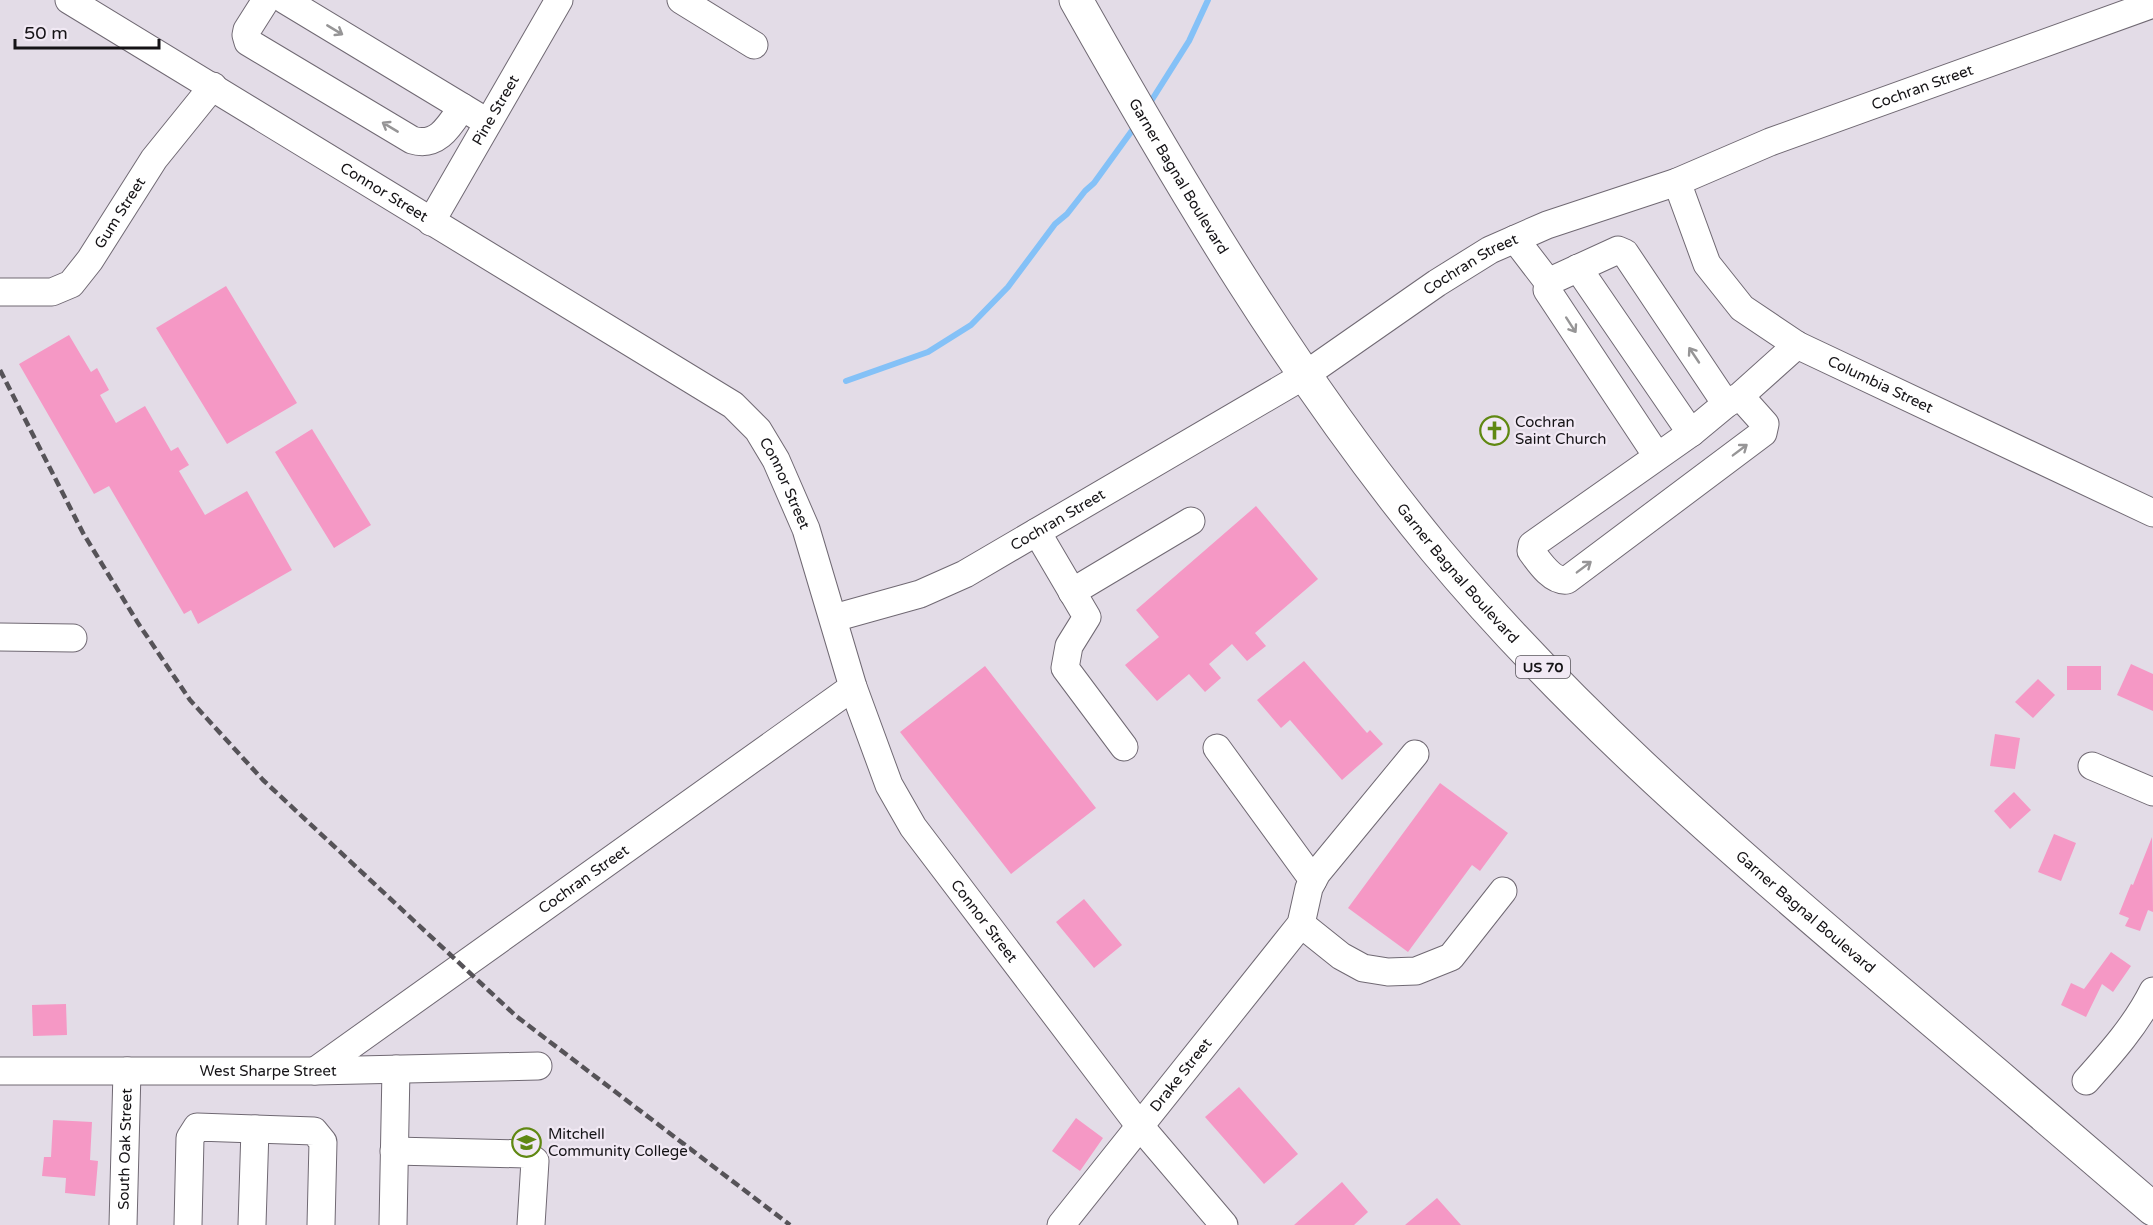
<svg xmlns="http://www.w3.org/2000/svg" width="2153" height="1225" viewBox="0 0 2153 1225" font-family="'Varela Round',sans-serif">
	<rect width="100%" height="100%" fill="#e3dce7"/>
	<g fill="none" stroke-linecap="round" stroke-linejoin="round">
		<path stroke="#84c1f7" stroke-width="6" d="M1148,106l41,-65 19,-41
			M846,381l82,-29 43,-27 37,-38 47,-63 12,-10 18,-23 9,-8 42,-58"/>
	</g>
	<path fill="#f598c5" d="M226,286l71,117 -70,41 -71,-116z
		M69,335l22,37 6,-4 12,22 -9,5 16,28 29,-17 26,45 7,-4 11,18 -10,6 26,44 42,-24 45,79 -94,54 -7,-14 -7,4 -75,-128 -15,8 -75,-130z
		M312,429l59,96 -37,23 -59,-96z
		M1256,506l62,73 -63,54 11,13 -19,15 -15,-17 -23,20 12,14 -16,14 -16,-18 -32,27 -32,-36 34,-28 -23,-27z
		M1304,661l63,72 3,-3 13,14 -41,36 -52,-60 -9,8 -24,-28z
		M2131,664l22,10v37l-36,-16z
		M985,666l111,142 -85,66 -111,-142z
		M2067,666h34v24h-34z
		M2038,679l17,16 -22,23 -18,-16z
		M1995,734l25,4 -5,31 -25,-3z
		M1440,783l68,50 -28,38 -8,-6 -64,87 -60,-44z
		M2014,792l17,18 -21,19 -16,-18z
		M2054,834l22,9 -15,38 -23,-9z
		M2152,837l1,75 -5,-2 -8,21 -15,-5 4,-8 -10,-4 12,-30 2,1z
		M1084,899l38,46 -28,23 -38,-46z
		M2111,952l20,14 -18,26 -11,-8 -16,33 -25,-12 10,-22 13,6z
		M66,1004l1,31 -34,1 -1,-31z
		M1239,1087l59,67 -34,30 -59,-67z
		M1076,1118l27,20 -23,33 -28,-20z
		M53,1120l39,2 -2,38 8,1 -3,35 -30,-3 1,-15 -24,-2 2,-19h7z
		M1342,1182l26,30 -14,13h-60z
		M1437,1198l24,27h-56z"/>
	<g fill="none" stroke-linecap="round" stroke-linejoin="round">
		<defs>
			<g id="minor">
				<path id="s1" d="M69,0l664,405 25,25 18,30 30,69 47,158 36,98 24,42 226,298 85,100"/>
				<path d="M266,0l-19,30 -1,5 2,7 164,98c26,8 38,-15 50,-33"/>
				<path d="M285,0l192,116"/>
				<path d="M681,0l73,45"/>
				<path id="s2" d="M1677,182l30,82 35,44 55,37 356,168"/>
				<path id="s3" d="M431,222l128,-222"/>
				<path d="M1515,239l33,43"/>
				<path d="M1578,268l113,165"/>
				<path id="s4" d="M0,292h52l19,-8 19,-24 64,-101 59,-73"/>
				<path d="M1740,396l25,28 -2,9 -196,147c-15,2 -28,-18 -36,-29l1,-6 159,-112 35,-29 14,-8 57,-51"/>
				<path d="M1657,456l-110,-166 1,-8 70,-32 7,3 101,151"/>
				<path d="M1037,532l50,85 -18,29 -4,22 59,79"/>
				<path d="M1072,592l119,-71"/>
				<path id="s5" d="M834,618l86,-24 45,-20 340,-199 132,-92 53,-33 57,-25 130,-43 93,-40 383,-138"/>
				<path d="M0,637l73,1"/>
				<path d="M1217,748l96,132"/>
				<path d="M2092,766l61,26"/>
				<path d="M1301,924l40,32 22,12 25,4 28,-1 35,-14 52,-66"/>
				<path id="s6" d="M0,1071h315l223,-5"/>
				<path id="s7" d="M315,1071l538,-384"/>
				<path d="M2086,1081c25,-28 50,-56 67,-90"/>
				<path d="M394,1151l132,3 9,7 -4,64"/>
				<path id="s8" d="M123,1225l4,-154"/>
				<path d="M188,1225l2,-87 7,-11 58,2"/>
				<path d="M252,1225l3,-96 59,2 9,11 -2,83"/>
				<path d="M393,1225l3,-156"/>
				<path id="s9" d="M1061,1225l240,-301 8,-36 8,-15 98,-119"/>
			</g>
			<g id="highway">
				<path id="s10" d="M1076,0c107,190 220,380 359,549 127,153 279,286 431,415 96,81 192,163 287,245"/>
			</g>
		</defs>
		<use href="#minor" stroke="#706973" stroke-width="29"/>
		<use href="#highway" stroke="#706973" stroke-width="35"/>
		<use href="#minor" stroke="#fff" stroke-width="27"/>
		<use href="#highway" stroke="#fff" stroke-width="33"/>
		<path stroke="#565358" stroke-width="4.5" stroke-dasharray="9 4.5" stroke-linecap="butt" d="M0,370l83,163 55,90 52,77 73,80 253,236 274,209"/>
	</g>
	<defs><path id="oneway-shaft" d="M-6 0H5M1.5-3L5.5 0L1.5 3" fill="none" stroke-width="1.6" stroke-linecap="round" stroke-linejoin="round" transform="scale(1.5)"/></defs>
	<g stroke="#969596">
		<use href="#oneway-shaft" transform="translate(335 30) rotate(31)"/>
		<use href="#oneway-shaft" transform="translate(390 127) rotate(-149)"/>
		<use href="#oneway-shaft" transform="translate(1571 325) rotate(57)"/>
		<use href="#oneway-shaft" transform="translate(1694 355) rotate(-124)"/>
		<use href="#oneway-shaft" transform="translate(1740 450) rotate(-37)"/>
		<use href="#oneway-shaft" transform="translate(1584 567) rotate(-37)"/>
	</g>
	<defs>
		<symbol id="church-ring" viewBox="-11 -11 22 22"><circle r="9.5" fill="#f1e9f4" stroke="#608812" stroke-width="1.5"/><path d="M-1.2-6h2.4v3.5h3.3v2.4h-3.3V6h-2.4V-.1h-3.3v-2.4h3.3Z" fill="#608812"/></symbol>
		<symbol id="university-ring" viewBox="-11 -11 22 22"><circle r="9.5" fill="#f1e9f4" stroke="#608812" stroke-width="1.5"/><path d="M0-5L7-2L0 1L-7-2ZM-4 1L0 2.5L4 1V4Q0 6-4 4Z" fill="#608812"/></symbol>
	</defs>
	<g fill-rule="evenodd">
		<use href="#church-ring" x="1478" y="414" width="33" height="33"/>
		<use href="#university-ring" x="510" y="1126" width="33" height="33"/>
	</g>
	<g text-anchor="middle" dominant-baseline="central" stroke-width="4.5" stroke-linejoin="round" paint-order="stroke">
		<rect fill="#f1e9f4" stroke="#575359" stroke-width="1.5" x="1516" y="656" width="54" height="22" rx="4.5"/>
		<g font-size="14" font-weight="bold" fill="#151316">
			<text x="1543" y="667">US 70</text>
		</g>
		<g font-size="15" fill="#151316" stroke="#f1e9f4">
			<text stroke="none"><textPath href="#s5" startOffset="1218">Cochran Street</textPath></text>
			<text stroke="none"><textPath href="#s3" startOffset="129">Pine Street</textPath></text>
			<text stroke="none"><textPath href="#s10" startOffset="204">Garner Bagnal Boulevard</textPath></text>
			<text stroke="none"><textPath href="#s1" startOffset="369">Connor Street</textPath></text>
			<text stroke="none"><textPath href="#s4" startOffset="159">Gum Street</textPath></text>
			<text stroke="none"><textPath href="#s5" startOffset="732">Cochran Street</textPath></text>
			<text stroke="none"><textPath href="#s2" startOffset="302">Columbia Street</textPath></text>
			<text stroke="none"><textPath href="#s1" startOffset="873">Connor Street</textPath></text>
			<text stroke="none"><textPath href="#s5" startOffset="246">Cochran Street</textPath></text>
			<text stroke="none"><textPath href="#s10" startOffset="690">Garner Bagnal Boulevard</textPath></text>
			<text stroke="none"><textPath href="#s7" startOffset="330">Cochran Street</textPath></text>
			<text stroke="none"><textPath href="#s10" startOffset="1176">Garner Bagnal Boulevard</textPath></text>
			<text stroke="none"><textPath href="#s1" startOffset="1359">Connor Street</textPath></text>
			<text stroke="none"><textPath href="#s6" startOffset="268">West Sharpe Street</textPath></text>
			<text stroke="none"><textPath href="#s9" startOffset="192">Drake Street</textPath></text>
			<text stroke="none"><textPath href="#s8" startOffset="76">South Oak Street</textPath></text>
		</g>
		<g font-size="15" fill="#151316" stroke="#f1e9f4" text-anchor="start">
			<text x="1515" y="422">Cochran<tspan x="1515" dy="17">Saint Church</tspan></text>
			<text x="548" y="1134">Mitchell<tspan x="548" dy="17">Community College</tspan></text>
		</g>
	</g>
	<path d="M15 39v9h144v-9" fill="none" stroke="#151316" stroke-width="3"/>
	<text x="24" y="39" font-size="18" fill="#151316" stroke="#f1e9f4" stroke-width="4.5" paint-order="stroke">50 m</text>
</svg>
